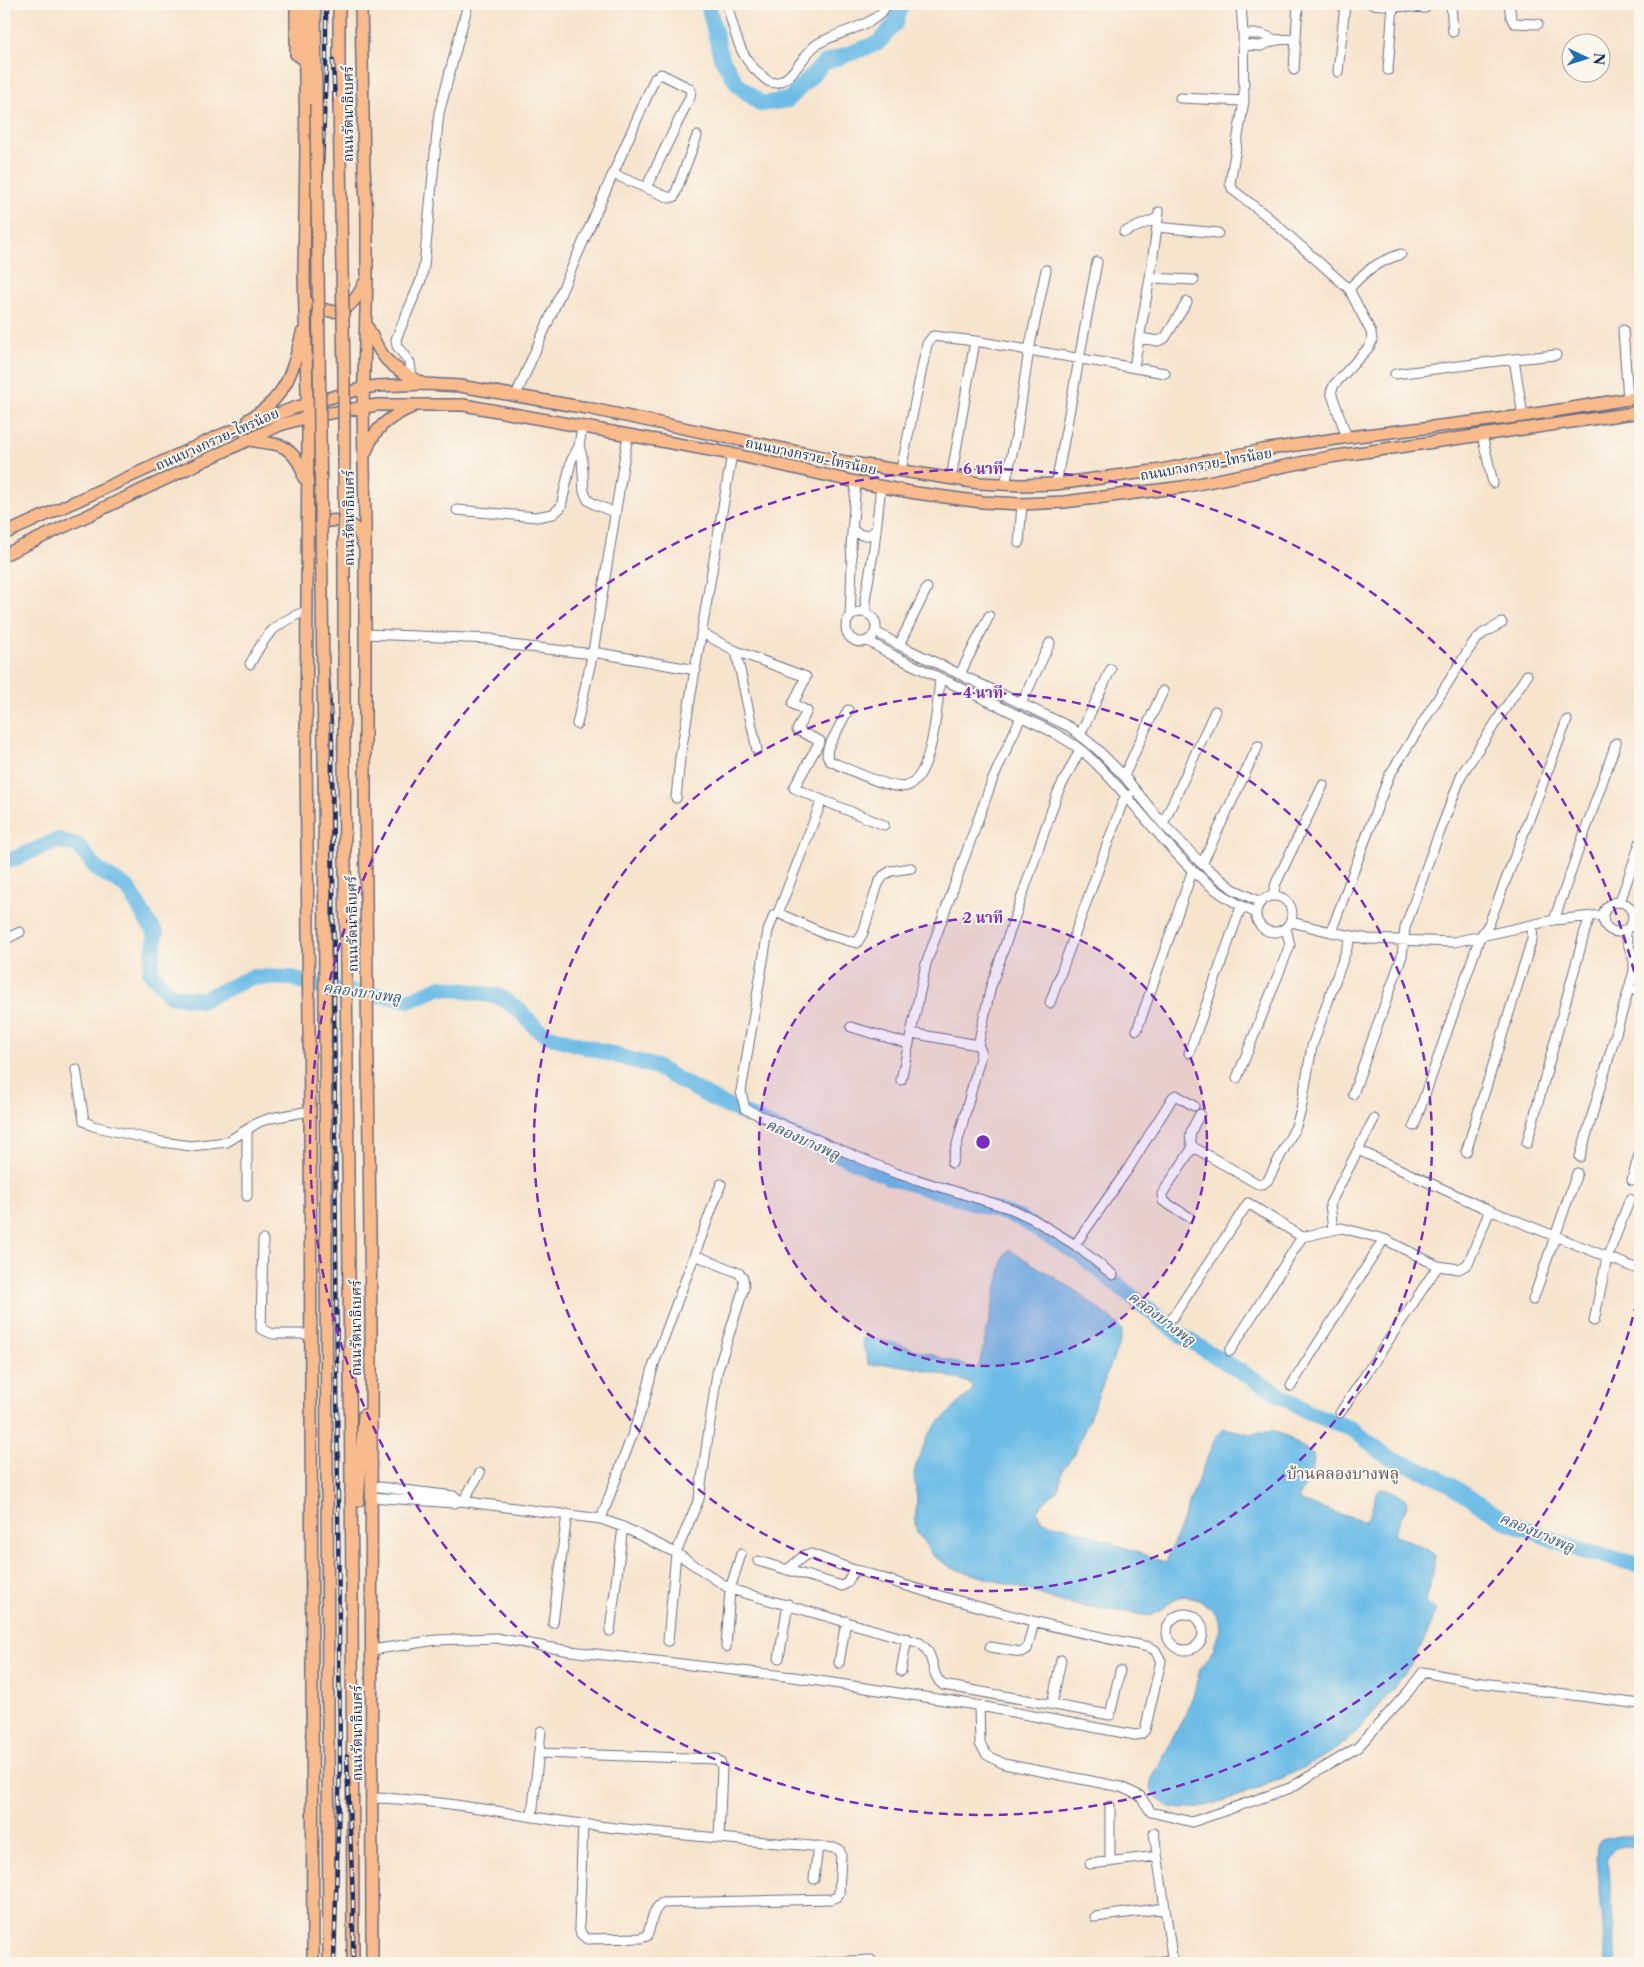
<svg xmlns="http://www.w3.org/2000/svg" width="1644" height="1967" viewBox="0 0 1644 1967" font-family="'Libre Caslon Text','Noto Serif Thai',serif">
	<rect width="100%" height="100%" fill="#fbf7ec"/>
	<filter id="ink" filterUnits="userSpaceOnUse"><feTurbulence type="fractalNoise" baseFrequency=".02" numOctaves="2"/><feDisplacementMap in="SourceGraphic" scale="10" xChannelSelector="R" yChannelSelector="G"/><feConvolveMatrix kernelMatrix="1 2 1 2 8 2 1 2 1" color-interpolation-filters="sRGB"/></filter>
	<filter id="wash" filterUnits="userSpaceOnUse"><feTurbulence type="fractalNoise" baseFrequency=".0096" numOctaves="4" result="noise"/><feDisplacementMap in="SourceGraphic" scale="20" xChannelSelector="R" yChannelSelector="G"/><feGaussianBlur stdDeviation="1.12" result="paint"/><feColorMatrix in="noise" values="0 0 0 0 0 0 0 0 0 0 0 0 0 0 0 0 0 1.4 0 .05"/><feComposite in="paint" operator="in"/></filter>
	<g filter="url(#wash)">
		<rect width="100%" height="100%" fill="#f7e4cd"/>
		<path fill="#6cbce7" stroke="#4476a2" d="M1010,1250l66,41 41,33 5,7 -1,8 -46,114 -12,16 -4,19 -22,22 2,8 4,3 40,11 83,31 37,-96 14,-32 7,-7 26,6 22,-4 16,7 25,18c4,12 -9,31 -14,42l-1,4 9,2 57,19 6,-8 7,-22 3,-3 12,2 14,8 1,6 -14,29 37,17 5,4 -9,48 10,7c-12,40 -36,72 -63,103 -8,9 -16,19 -26,28 -27,23 -141,76 -174,67 -8,-2 -16,-10 -21,-16l-2,-3 2,-11 36,-69 6,-16 6,-25 13,-18 7,-21 -1,-10 -5,-8 -15,-12 -8,-2 -8,-1 -7,3 -25,17 -87,-13 -34,-12 -78,-23 -19,-12 -16,-24 -2,-9 2,-23 -3,-26 2,-9 12,-29 9,-12 35,-33 1,-4 -6,-5c-34,-10 -62,-20 -98,-17l-7,-24 2,-3 27,4 86,27 3,-8 23,-102 4,-8z
			M1619,1836h21v10c-12,1 -27,-3 -32,11l8,106h-10l-9,-107 1,-9 3,-7z"/>
		<g fill="none" stroke-linecap="round" stroke-linejoin="round">
			<path stroke="#6cbce7" stroke-width="16" d="M708,4l13,53 16,27 24,20 27,-4 36,-37 54,-20 18,-20 5,-19
				M4,863l54,-23 20,6 20,24 30,18 19,33 9,12 -6,39 20,23 32,5 50,-23 40,1 32,10 87,12 30,-13 57,9 20,13 19,20 12,7 107,31 66,37 169,74 59,17 69,23 61,37 100,80 130,78 42,16 36,28 50,20 66,43 78,31 58,14"/>
		</g>
	</g>
	<g filter="url(#ink)">
		<g fill="none" stroke-linecap="round" stroke-linejoin="round">
			<defs>
				<path id="minor" d="M727,4c8,28 11,52 34,71 2,2 6,6 9,7 19,6 33,-28 46,-37 18,-13 66,-20 70,-41
					M1241,4l2,30 1,67 -14,82 3,7 35,27 81,72 22,43 1,8 -2,6 -36,39 -3,7 14,40 4,5
					M1371,4l54,4
					M1451,4l2,28
					M1509,4l2,13 3,6 24,1
					M1243,34h18l15,6 20,-1
					M1243,45l18,1 15,-6
					M1294,70l4,-66
					M1388,70l5,-65
					M1338,72l7,-68
					M1180,98l64,3
					M613,174l57,24 4,-1 23,-61
					M1157,227l61,6
					M1124,232l34,-14
					M1150,278l44,2
					M1349,289c18,-20 27,-26 52,-35
					M1623,330l5,69
					M1140,338l18,3 7,-3 22,-36
					M1514,359l42,-4
					M1134,367l16,-89 9,-66
					M1395,374l119,-15 9,57
					M412,378l-2,-15 -13,-17 -1,-7 25,-59 3,-14 15,-153 29,-109
					M516,395l139,-317 6,-4 28,14 2,3 -1,6 -44,91
					M582,427l-3,19 3,10 2,36 4,8 6,4 22,9
					M1482,435l11,48
					M901,470l26,-126 6,-8 42,5 190,32
					M951,479l24,-138
					M1005,484l11,-48 13,-86 17,-80
					M1056,484l41,-222
					M457,510l79,7 17,-3 8,-7 10,-46 8,-15
					M852,529c7,7 15,9 23,2
					M1019,543l3,-39
					M846 627a15 15 0 1 1 30 0a15 15 0 1 1-30 0Z
					M866,612l-1,-12 9,-52 7,-62
					M850,617l2,-52 -1,-19 5,-64
					M876,632l23,13 171,82 26,21 28,28 39,48 39,40 31,25 27,13
					M702,633l34,18 21,99
					M365,634l127,5 18,6 83,9
					M868,641l26,15c37,18 75,36 113,54 28,14 58,25 82,47 58,53 92,124 167,156
					M899,645l28,-57
					M736,651l70,26 -13,27 14,7 -10,19 23,11 -26,47 28,12 -44,113
					M593,652l103,18
					M250,664c16,-30 23,-40 56,-53
					M960,674l29,-58
					M1021,704l29,-61
					M848,710l-20,38 -1,7 3,6c16,7 63,30 77,25 26,-8 31,-85 33,-108
					M577,724l16,-72 35,-217
					M1080,735l31,-66
					M1124,776l39,-85
					M676,798l4,-40 52,-304
					M822,800l62,25
					M1163,824l52,-113
					M1202,864l56,-118
					M911,868l-20,3 -8,5 -5,8 -15,49 -6,10 -32,-9 -47,-21 -4,2 -6,16 -27,160 4,18 150,64 117,36 21,10 42,26 38,30
					M1273,895l3,-12 47,-98
					M1256 914a18 18 0 1 1 36 0a18 18 0 1 1-36 0Z
					M1620,902l20,-59
					M1603 917a15 15 0 1 1 30 0a15 15 0 1 1-30 0Z
					M1554,920l62,-177
					M1291,922l40,10 37,7 86,3 100,-22 49,-5
					M1331,932l58,-156 84,-133 9,-9 20,-11
					M4,940l16,-8
					M1629,988l11,4
					M1050,1003l73,-202 6,-6
					M851,1027l58,17
					M1137,1030l55,-158
					M911,1033l67,12 3,6 -1,7 -28,105
					M978,1045l13,-59 67,-194 22,-42
					M1189,1053l52,-146
					M76,1069l8,52 9,5 69,16 29,4 36,-4 32,-20 12,-4 39,-7
					M1237,1078l53,-133 -4,-17
					M901,1080l25,-116 66,-183 29,-64
					M1353,1094l49,-138 3,-28 24,-68 33,-86 65,-99
					M1200,1114c-6,12 -14,21 -7,33l65,37h5l5,-4 28,-54 5,-16 11,-64 39,-109
					M1414,1126l66,-189 9,-13 78,-204
					M1527,1143l58,-212 5,-14
					M1358,1150l124,57 158,63
					M1466,1152l66,-213 1,-14
					M1580,1157l54,-186v-10l-10,-30
					M1632,1180l8,-29
					M247,1196v-66
					M1189,1217l-26,-16 -1,-7 31,-47
					M1333,1230l-3,-26 44,-85
					M263,1240l-2,89 12,5h38
					M1075,1245l53,-76 45,-72 3,-2 18,11
					M1533,1300l44,-127
					M1173,1317l75,-114 54,34 40,-9 42,11 54,27 21,3 9,-5 22,-54
					M1594,1321l13,-63 23,-59
					M1230,1351l72,-114
					M1291,1386l93,-147
					M1340,1413l98,-147
					M371,1486l83,10 6,5 -6,2 -83,-6
					M460,1501l141,18 22,8 53,26 54,36 190,54c17,13 9,31 23,42l167,30 10,-44
					M463,1501l17,-28
					M601,1519l42,-113 11,-42 67,-180
					M787,1570l18,-15 6,-1 43,16
					M1167 1632a18 18 0 1 1 36 0a18 18 0 1 1-36 0Z
					M553,1623l14,-109
					M610,1631l13,-104
					M668,1641l8,-88 23,-54 18,-126 27,-86 -1,-9 -4,-5 -44,-18
					M726,1647l4,-58 11,-35
					M990,1647l31,5 6,-3 7,-27
					M372,1650l64,-10 60,-2 74,13 223,26 171,26 171,32 6,-1 4,-4 16,-69 -6,-11 -6,-3c-98,-19 -194,-45 -289,-76l-6,-1 -7,13 -5,3 -84,-25
					M779,1658l9,-54
					M839,1663l7,-42
					M901,1671l6,-33
					M1052,1704l9,-44
					M979,1706l1,38 7,11 17,9 117,23 19,9 11,16 41,10 98,-34 68,-41 50,-55 15,-20 52,10 165,22
					M539,1753l177,6 4,3 2,6 -3,69
					M372,1798c70,1 140,17 210,26 83,11 168,16 252,24l5,1 2,6 -2,38 -2,4 -6,2 -169,4c-11,8 -10,21 -15,33l-6,2 -54,1 -6,-5 -2,-7 4,-103
					M532,1817l9,-86
					M1154,1833l19,130
					M1110,1862v-56
					M1090,1864l67,-8
					M814,1879l4,-33
					M1095,1917l70,-9
					M810,1963l61,-3
					M1148,1963l24,-3"/>
				<path id="major" d="M304,4l2,147 -2,122 4,159 -2,326 4,353 3,852
					M315,4l1,100
					M339,4v98
					M361,4l3,164 3,49v61l-4,129 2,116v283l6,517 1,640
					M296,9v45l9,6
					M313,304c27,17 40,3 52,-22
					M366,324c19,39 20,40 58,60
					M249,419c37,-20 44,-48 53,-86
					M246,439c10,3 19,3 28,5 16,2 28,20 30,34
					M366,452c8,-24 23,-35 46,-45
					M314,530c11,-14 35,-12 45,3 2,3 3,8 4,11
					M4,534l217,-99 73,-27 70,-20 13,-2 48,-2 35,2 127,22 259,54 133,21 42,2 35,-1 105,-14 102,-20 86,-13 174,-21 117,-19
					M4,555l276,-130 27,-8 70,-12h87l268,49 124,28 60,11 66,9 40,2 42,-2 119,-15 147,-30 310,-45
					M344,755l8,828 1,380
					M324,757l5,1206
					M358,1501l6,-86"/>
			</defs>
			<use href="#minor" stroke="#686e85" stroke-width="11"/>
			<use href="#major" stroke="#686e85" stroke-width="14"/>
			<use href="#minor" stroke="#fff" stroke-width="9"/>
			<use href="#major" stroke="#fabb8c" stroke-width="11"/>
			<defs>
				<path id="rail" d="M326,4v66l-5,119 2,220 1,202 8,130 8,1022 -6,200
					M333,61l6,128 2,220 1,201 -3,139
					M347,1756l6,145v62"/>
			</defs>
			<use href="#rail" stroke="#1b2f5e" stroke-width="4.5"/>
			<use href="#rail" stroke="#fbf7ec" stroke-width="2.5" stroke-dasharray="8" stroke-linecap="butt"/>
			<defs>
				<path id="major-bridge" d="M339,102l5,273v380
					M316,104l8,653"/>
			</defs>
			<use href="#major-bridge" stroke="#686e85" stroke-width="14" stroke-linecap="butt"/>
			<use href="#major-bridge" stroke="#fabb8c" stroke-width="11"/>
		</g>
	</g>
	<circle cx="983" cy="1142" r="224" fill="#7b2cbf" fill-opacity=".12"/>
	<g fill="none" stroke="#7b2cbf" stroke-width="2.5" stroke-dasharray="9 6">
		<circle cx="983" cy="1142" r="224"/>
		<circle cx="983" cy="1142" r="449"/>
		<path d="M1640 1288A673 673 0 1 1 1640 996"/>
	</g>
	<g text-anchor="middle" dominant-baseline="central" stroke-width="4" stroke-linejoin="round" paint-order="stroke">
		<g font-size="14" fill="#1b2f5e" stroke="#fbf7ec">
			<text transform="translate(348 114) rotate(-90)">ถนนรัตนาธิเบศร์</text>
			<text transform="translate(217 439) rotate(-24)">ถนนบางกรวย-ไทรน้อย</text>
			<text transform="translate(811 456) rotate(12)">ถนนบางกรวย-ไทรน้อย</text>
			<text transform="translate(1206 464) rotate(-10)">ถนนบางกรวย-ไทรน้อย</text>
			<text transform="translate(349 518) rotate(-90)">ถนนรัตนาธิเบศร์</text>
			<text transform="translate(352 924) rotate(-91)">ถนนรัตนาธิเบศร์</text>
			<text transform="translate(356 1328) rotate(-90)">ถนนรัตนาธิเบศร์</text>
			<text transform="translate(357 1733) rotate(-90)">ถนนรัตนาธิเบศร์</text>
		</g>
		<g font-size="15" font-style="italic" fill="#335987" stroke="#fbf7ec">
			<text transform="translate(362 992) rotate(8)">คลองบางพลู</text>
			<text transform="translate(803 1139) rotate(24)">คลองบางพลู</text>
			<text transform="translate(1162 1318) rotate(37)">คลองบางพลู</text>
			<text transform="translate(1537 1532) rotate(23)">คลองบางพลู</text>
		</g>
		<g font-size="16" fill="#5d5664" stroke="#fbf7ec">
			<text x="1343" y="1473">บ้านคลองบางพลู</text>
		</g>
	</g>
	<circle cx="983" cy="1142" r="8" fill="#7b2cbf" stroke="#fbf7ec" stroke-width="2.5"/>
	<g font-size="15" text-anchor="middle" font-weight="bold" fill="#7b2cbf" stroke="#fbf7ec" stroke-width="4" stroke-linejoin="round" paint-order="stroke">
		<text x="983" y="474">6 นาที</text>
		<text x="983" y="698">4 นาที</text>
		<text x="983" y="923">2 นาที</text>
	</g>
	<rect width="1644" height="1967" fill="none" stroke="#fbf7ec" stroke-width="20"/>
	<g transform="translate(1586 58) rotate(94)"><circle r="24" fill="#fbf7ec" stroke="#a1a7b3"/>
	<path d="M0-4L9 19L0 12L-9 19Z" fill="#1f6fb2"/>
	<text y="-8" font-size="14" font-weight="bold" text-anchor="middle" fill="#1b2f5e">N</text>
	</g>
</svg>
